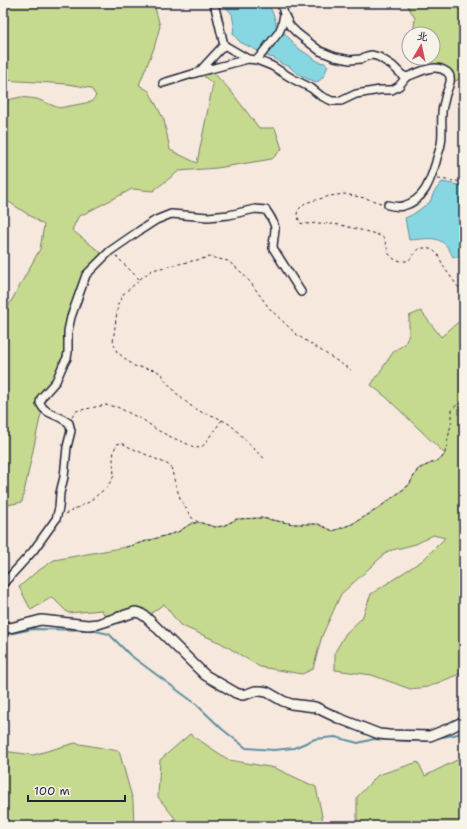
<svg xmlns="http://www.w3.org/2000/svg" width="467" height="829" viewBox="0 0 467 829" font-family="'Shantell Sans','LXGW WenKai TC',sans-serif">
	<rect width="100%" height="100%" fill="#f7e8dd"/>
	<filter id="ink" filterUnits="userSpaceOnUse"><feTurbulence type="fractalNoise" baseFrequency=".025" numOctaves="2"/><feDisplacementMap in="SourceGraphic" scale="8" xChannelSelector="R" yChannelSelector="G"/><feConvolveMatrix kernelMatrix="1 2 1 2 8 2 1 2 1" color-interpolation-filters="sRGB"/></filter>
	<g filter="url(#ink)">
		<path fill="#c5da8f" stroke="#747e65" d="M3,3h152l-1,1 6,22 -6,22 -11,27 -4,10 10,6 15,29 6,30 27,13 16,-79 -14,-12 11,-3 20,21 29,38h16l7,21 -10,10 -55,9 -38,3 -26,20 -21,-2 -54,28 -6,13 33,26 -19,19 -10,29 -9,54 -26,41 2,9 -3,10 -18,84 -19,4v-190l37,-67 4,-24 -41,-27v-97l18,-4 16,2 22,9 32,-6 5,-6 -5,-8 -23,-4 -65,-4z
			M406,3h58v71l-4,4 -11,8 -1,-13 -18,-6 -2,-4 -17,-5h22v-24h-20l2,-16z
			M421,311l20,26 23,-20v355l-36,15 -18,2 -38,-14 -37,-5v-18l11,-19 16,-15 9,-24 52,-34 22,-22 -12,-3 -17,9 -28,7 -47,43 -19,42 -9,33 -11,5 -42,-7 -39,-24 -41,-18 -16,-21 -18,13 -6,-4 -33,8 -5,-11 -34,3 -16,-16 -21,13 -12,-23 16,-14 19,-13 72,-13 52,-15 14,-9 6,-1 17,5 8,-1 14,-7 24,-1 33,6h24l15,7 19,-7 24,-14 33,-25 9,-16 23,-10 4,-5 -59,-57 -15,-12 23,-34 11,-7 4,-10v-18z
			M190,734l39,26 46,8 41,19 8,39h-143l-23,-29 2,-37z
			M75,743l44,8 14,50 1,25h-131v-75l30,4z
			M461,758h3v68h-107v-29l21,-22 40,-13 7,14z"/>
		<path fill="#87d7e3" stroke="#5f8fa0" d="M224,3h44l6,13 3,12 -19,23 -18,-9 -7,-8 1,-9 -2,-11 -8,-9z
			M283,33h2l1,2 6,6 3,5 24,16 6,1 3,3c-3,6 -4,13 -11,16l-9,-3 -13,-7 -6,-6 -7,-2 -8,-6 -8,-2z
			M442,182l22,4v18l-3,10 3,22v16l-1,2 -4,3h-6c-11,-24 -22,-18 -44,-17l-4,-22 7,-3 18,-13 4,-10z"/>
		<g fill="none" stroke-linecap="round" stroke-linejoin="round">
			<path stroke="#5f8fa0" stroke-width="2" d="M3,635l30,-6 58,1 18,4 21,21 66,49 26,25 24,19 28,2 20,-2 21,-9 20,-2 23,6 16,-4 35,2 11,-1
				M436,738l18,-3 10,-3"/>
			<defs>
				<path id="minor" d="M281,3l3,11 6,12 7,7 23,18 15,6 15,3 11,-1 6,-3 5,-1 7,2 14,9 9,9 4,2c13,-4 28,-15 41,-5 8,7 -1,18 -2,26 -1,5 -3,10 -3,15 -1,10 1,21 -1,31 -1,6 -4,12 -5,18 -6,19 -11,38 -33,44 -5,1 -11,0 -15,-1
					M224,45l24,14
					M257,60l22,-28 3,-7 2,-11
					M199,72l25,-27 -10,-42
					M163,83l36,-11 49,-13 9,1 15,6 21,13 18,9 10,8 11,5h9l15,-7 24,-4h12l7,-4 7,-9
					M3,584l30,-33 23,-32 3,-11 1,-15 4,-16 3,-30 4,-16 -2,-8 -8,-5 -13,-6 -5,-4 -3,-5 1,-5 15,-17 7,-16 4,-7 1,-6v-21l3,-14 15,-42 24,-24 29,-20 17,-11 15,-6 37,3 21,-2 26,-6 11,1c4,6 8,11 9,18 0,5 -2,14 -2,20l28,44"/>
				<path id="tertiary" d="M3,626l7,2 31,-8 47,5 10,-1 37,-12 5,1 6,4 59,58 31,18 6,2 5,-1 8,-3h6l6,1 16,9 8,3 24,3 23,11 41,16 10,1 41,1 20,-8 14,-7"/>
			</defs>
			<use href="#minor" stroke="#22223b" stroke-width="10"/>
			<use href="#tertiary" stroke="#22223b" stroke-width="12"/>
			<path stroke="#22223b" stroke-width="1" stroke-dasharray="3 3" stroke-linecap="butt" d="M438,179l26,3
				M381,203l-16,-5 -21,-4 -14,2 -25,7 -7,7 -1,4 3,9 5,1 15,-1 21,2 35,9 8,4 5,16 5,5 7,2h7l12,-13h6l7,2 5,5 7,14 19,26
				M140,279l12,-9 58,-13 18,4 12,10 11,12 18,25 28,27 54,35
				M72,416l4,-5 15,-3 14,-3 12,2 28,14 12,9 16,8 10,4 13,6 6,-1 20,-27 -8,-4 -11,-3 -12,-7 -12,-10 -14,-16 -3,-6 -7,-4 -21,-4 -17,-14 -4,-10 5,-38 6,-11 16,-13 -25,-25
				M222,420l9,5 26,27 8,7
				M65,514l24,-12 18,-15 7,-11 -1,-16 1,-10 3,-6 5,-1 7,4 38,17 4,3 4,16 5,15 11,19 7,5 17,5 8,-1 14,-7 24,-1 33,6h24l15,7 19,-7 24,-14 33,-25 9,-16 23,-10 4,-6 2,-9 5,-25v-10l12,-10
				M126,547l52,-15 14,-9h5"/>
			<use href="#minor" stroke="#f7f3e8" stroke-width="7"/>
			<use href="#tertiary" stroke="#f7f3e8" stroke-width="9"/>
		</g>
	</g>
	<rect width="467" height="829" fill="none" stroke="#f7f3e8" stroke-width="16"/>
	<rect x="8" y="8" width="451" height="813" fill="none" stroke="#22223b" stroke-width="1.5" filter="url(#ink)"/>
	<g transform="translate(421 46) rotate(9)"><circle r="19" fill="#f7f3e8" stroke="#a29fa3"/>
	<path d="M0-3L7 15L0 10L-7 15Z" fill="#d1495b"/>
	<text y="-6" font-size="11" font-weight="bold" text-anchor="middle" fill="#22223b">北</text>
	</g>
	<path d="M28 795v6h97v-6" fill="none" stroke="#22223b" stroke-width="2"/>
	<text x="34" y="795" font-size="12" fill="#22223b" stroke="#f7f3e8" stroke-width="3" paint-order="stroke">100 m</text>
</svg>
